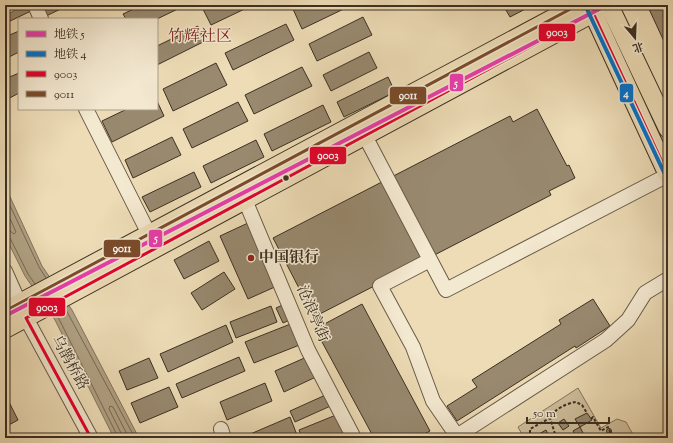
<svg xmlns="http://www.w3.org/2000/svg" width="673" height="443" viewBox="0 0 673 443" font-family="'Sorts Mill Goudy','Noto Serif SC',serif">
	<rect width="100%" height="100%" fill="#eddcb6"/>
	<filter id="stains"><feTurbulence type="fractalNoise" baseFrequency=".005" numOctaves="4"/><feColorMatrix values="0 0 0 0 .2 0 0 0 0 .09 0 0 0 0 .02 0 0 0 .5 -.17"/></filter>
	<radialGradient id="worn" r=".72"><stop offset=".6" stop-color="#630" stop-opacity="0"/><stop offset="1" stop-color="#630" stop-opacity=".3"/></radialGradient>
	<path fill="#cfbf9d" stroke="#867860" d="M578,388l23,40 16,-9 9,3 9,16h-111l-6,-11z"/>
	<path fill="#b1a284" stroke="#82745d" d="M5,186l37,80 30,44 67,128h-25l-59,-118 -30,-44 -20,-40z"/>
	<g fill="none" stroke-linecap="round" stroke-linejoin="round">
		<path stroke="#766953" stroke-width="1" d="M5,195l34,72 7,11
			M5,207l11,25 -2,2 -4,-3 -5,-1
			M5,236l5,2 18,36 7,10
			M65,308l70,130
			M56,313l61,122v3
			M122,438l-1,-5 -12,-24 1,-3 3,1 16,31"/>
	</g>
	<path fill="#98896f" stroke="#3c3022" d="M15,5h13l3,6 -23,11 -3,-5v-7z
		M41,5h28l-23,11z
		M142,5h42v1l-27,13h-31l-3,-5z
		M201,5h52l-42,20z
		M302,5h50l-50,24 -9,-20z
		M503,5h30l-23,12z
		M657,5h11v45l-19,-41z
		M363,17l9,18 -55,26 -8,-17z
		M286,24l8,16 -61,30 -8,-17z
		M198,26l7,15 -48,24v-19z
		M19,31v21l-14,7v-22z
		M369,52l8,16 -46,23 -8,-16z
		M216,63l11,22 -54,26 -10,-22z
		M302,67l10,19 -58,28 -9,-19z
		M19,73v20l-13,7 -1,-21z
		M388,77l7,15 -51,25 -7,-15z
		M157,101l7,15 -52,26 -10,-21 25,-12h30z
		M238,102l10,19 -56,27 -9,-19z
		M323,105l8,17 -59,29 -8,-17z
		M537,109l30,57 2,-1 6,13 -26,13 2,4 -237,122 -41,-79 237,-122 3,6z
		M172,137l9,18 -48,23 -8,-18z
		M256,140l8,17 -53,26 -8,-17z
		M194,172l7,15 -51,25 -8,-15z
		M248,223l29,63 -29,13 -28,-63z
		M209,241l10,20 -35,18 -10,-19z
		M224,272l11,17 -33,21 -11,-17z
		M593,299l17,27 -34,22 -1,-2 -118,75 -10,-15 30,-19 -5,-7 89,-56 -2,-4z
		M287,303l7,15 -11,5 -7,-15z
		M362,304l68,127 -13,7h-43l-59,-109z
		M271,306l6,16 -41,16 -6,-16z
		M293,323l9,21 -48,19 -9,-21z
		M226,325l7,17 -65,30 -8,-18z
		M309,356l9,20 -34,16 -9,-21z
		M239,357l6,14 -63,27 -6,-14z
		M149,358l9,20 -31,12 -8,-19z
		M265,383l7,18 -45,19 -7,-18z
		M169,387l9,20 -38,16 -9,-20z
		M330,393l5,11 -40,18 -5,-11z
		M8,400l10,20 -13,7v-25z
		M341,413l7,18 -17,7h-29l-3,-8z
		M587,413l5,7 -12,7 -5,-8z
		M290,417l7,18 -7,3h-49z
		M564,419l5,7 -6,4 -5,-7z
		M580,427l4,8 -7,3 -4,-7z
		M606.5 431a2.5 2.5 0 1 1 5 0a2.5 2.5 0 1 1-5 0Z
		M546,430l3,6 -4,2h-13z
		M611,432l4,6h-3l-2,-4 -7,4h-4z
		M555,433l3,5h-2l-1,-2 -4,2h-6z"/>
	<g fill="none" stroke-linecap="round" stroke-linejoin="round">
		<defs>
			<path id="minor" d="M35,5l6,14
				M5,7l4,-2
				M86,109l63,125
				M365,136l81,154 222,-115
				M245,200l63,150 46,88
				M430,260l-50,26 33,61 20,54 24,35 149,-96 22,-20 17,-27 23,-14
				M5,271l21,47 65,120
				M221,429l3,9"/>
			<path id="major" d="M591,5l2,8 75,162
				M609,5l59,124
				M5,311l573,-306
				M5,329l603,-324"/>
		</defs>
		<use href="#minor" stroke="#685b47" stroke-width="16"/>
		<use href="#major" stroke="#3c3022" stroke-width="20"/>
		<path stroke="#3c3022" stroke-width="2" stroke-dasharray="3 2" stroke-linecap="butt" d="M591,419l2,-2 8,14 7,-4 5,11
			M555,434l-5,-16c3,-8 17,-15 26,-16l6,3 5,8
			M530,438v-9l20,-11
			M548,438l7,-4 2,4
			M601,438l10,-5"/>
		<use href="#minor" stroke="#f3e8d0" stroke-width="14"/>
		<use href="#major" stroke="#eddcb6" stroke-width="18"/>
		<defs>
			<path id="bus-1" d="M91,438l-65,-120 567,-305 75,162"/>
			<path id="bus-2" d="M5,311l573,-306"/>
		</defs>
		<use href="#bus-1" stroke="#f3e8d0" stroke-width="6"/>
		<use href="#bus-2" stroke="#f3e8d0" stroke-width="6"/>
		<use href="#bus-1" stroke="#e4002b" stroke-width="3"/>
		<use href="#bus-2" stroke="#7a4b2a" stroke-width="3"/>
		<defs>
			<path id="metro-1" d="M5,316l602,-311"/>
			<path id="metro-2" d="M585,5l83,176"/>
		</defs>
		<use href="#metro-1" stroke="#f3e8d0" stroke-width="7"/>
		<use href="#metro-2" stroke="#f3e8d0" stroke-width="7"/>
		<use href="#metro-1" stroke="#e93cac" stroke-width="4"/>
		<use href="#metro-2" stroke="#0072ce" stroke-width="4"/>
	</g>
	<circle fill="#3c3022" stroke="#f3e8d0" stroke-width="1.5" cx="286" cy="178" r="3.5"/>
	<circle fill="#8f2418" stroke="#f3e8d0" stroke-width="1.5" cx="251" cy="258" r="4"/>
	<g text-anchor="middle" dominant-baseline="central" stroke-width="3" stroke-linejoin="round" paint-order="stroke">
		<g font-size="15" font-weight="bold" fill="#3c3022" stroke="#f3e8d0" text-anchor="start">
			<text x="259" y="258">中国银行</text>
		</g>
		<g font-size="15" fill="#3c3022" stroke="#f3e8d0">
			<text transform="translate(312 314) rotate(67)">沧浪亭街</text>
			<text transform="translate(69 363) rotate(61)">乌鹊桥路</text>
		</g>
		<g font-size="16" fill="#7a1f14" stroke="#f3e8d0">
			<text x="200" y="37">竹辉社区</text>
		</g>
	</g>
	<g stroke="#f3e8d0" stroke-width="1.5">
		<rect x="538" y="23" width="38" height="19" rx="4" fill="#e4002b"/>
		<rect x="449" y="73" width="15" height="19" rx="4" fill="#e93cac"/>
		<rect x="619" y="83" width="15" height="20" rx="4" fill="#0072ce"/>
		<rect x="389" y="86" width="38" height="19" rx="4" fill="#7a4b2a"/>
		<rect x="309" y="146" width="38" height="19" rx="4" fill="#e4002b"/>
		<rect x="148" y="229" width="15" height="19" rx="4" fill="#e93cac"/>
		<rect x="103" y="239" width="38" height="19" rx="4" fill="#7a4b2a"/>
		<rect x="28" y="297" width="38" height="20" rx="4" fill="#e4002b"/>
	</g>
	<g font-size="11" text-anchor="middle" font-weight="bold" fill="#fff">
		<text x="557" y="36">9003</text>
		<text x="456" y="87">5</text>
		<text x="626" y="97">4</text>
		<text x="408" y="99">9011</text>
		<text x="328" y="159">9003</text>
		<text x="156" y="242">5</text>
		<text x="122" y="252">9011</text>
		<text x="47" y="311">9003</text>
	</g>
	<rect width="673" height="443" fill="none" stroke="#eddcb6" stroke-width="20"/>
	<rect x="6" y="6" width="661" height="431" fill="none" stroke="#3c3022" stroke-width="2"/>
	<rect x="10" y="10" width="653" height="423" fill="none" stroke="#3c3022"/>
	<rect x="18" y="18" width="140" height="92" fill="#f3e8d0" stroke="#aa9e8a"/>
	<rect x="26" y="31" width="20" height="6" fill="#e93cac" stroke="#aa9e8a"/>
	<text x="54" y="38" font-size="12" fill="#3c3022">地铁 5</text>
	<rect x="26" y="51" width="20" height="6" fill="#0072ce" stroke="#aa9e8a"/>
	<text x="54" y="58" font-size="12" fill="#3c3022">地铁 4</text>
	<rect x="26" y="71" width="20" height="6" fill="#e4002b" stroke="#aa9e8a"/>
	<text x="54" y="78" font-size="12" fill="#3c3022">9003</text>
	<rect x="26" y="91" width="20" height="6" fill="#7a4b2a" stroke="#aa9e8a"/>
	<text x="54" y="98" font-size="12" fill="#3c3022">9011</text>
	<g transform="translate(635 38) rotate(161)" stroke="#f3e8d0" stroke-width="3" paint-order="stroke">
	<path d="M0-3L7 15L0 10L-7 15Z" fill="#3c3022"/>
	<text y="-6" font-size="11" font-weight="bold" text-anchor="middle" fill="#3c3022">北</text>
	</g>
	<path d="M527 417v6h82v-6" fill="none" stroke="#3c3022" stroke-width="2"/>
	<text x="533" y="417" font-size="12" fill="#3c3022" stroke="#f3e8d0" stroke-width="3" paint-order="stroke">50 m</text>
	<rect width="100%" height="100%" filter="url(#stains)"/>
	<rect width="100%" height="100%" fill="url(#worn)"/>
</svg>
